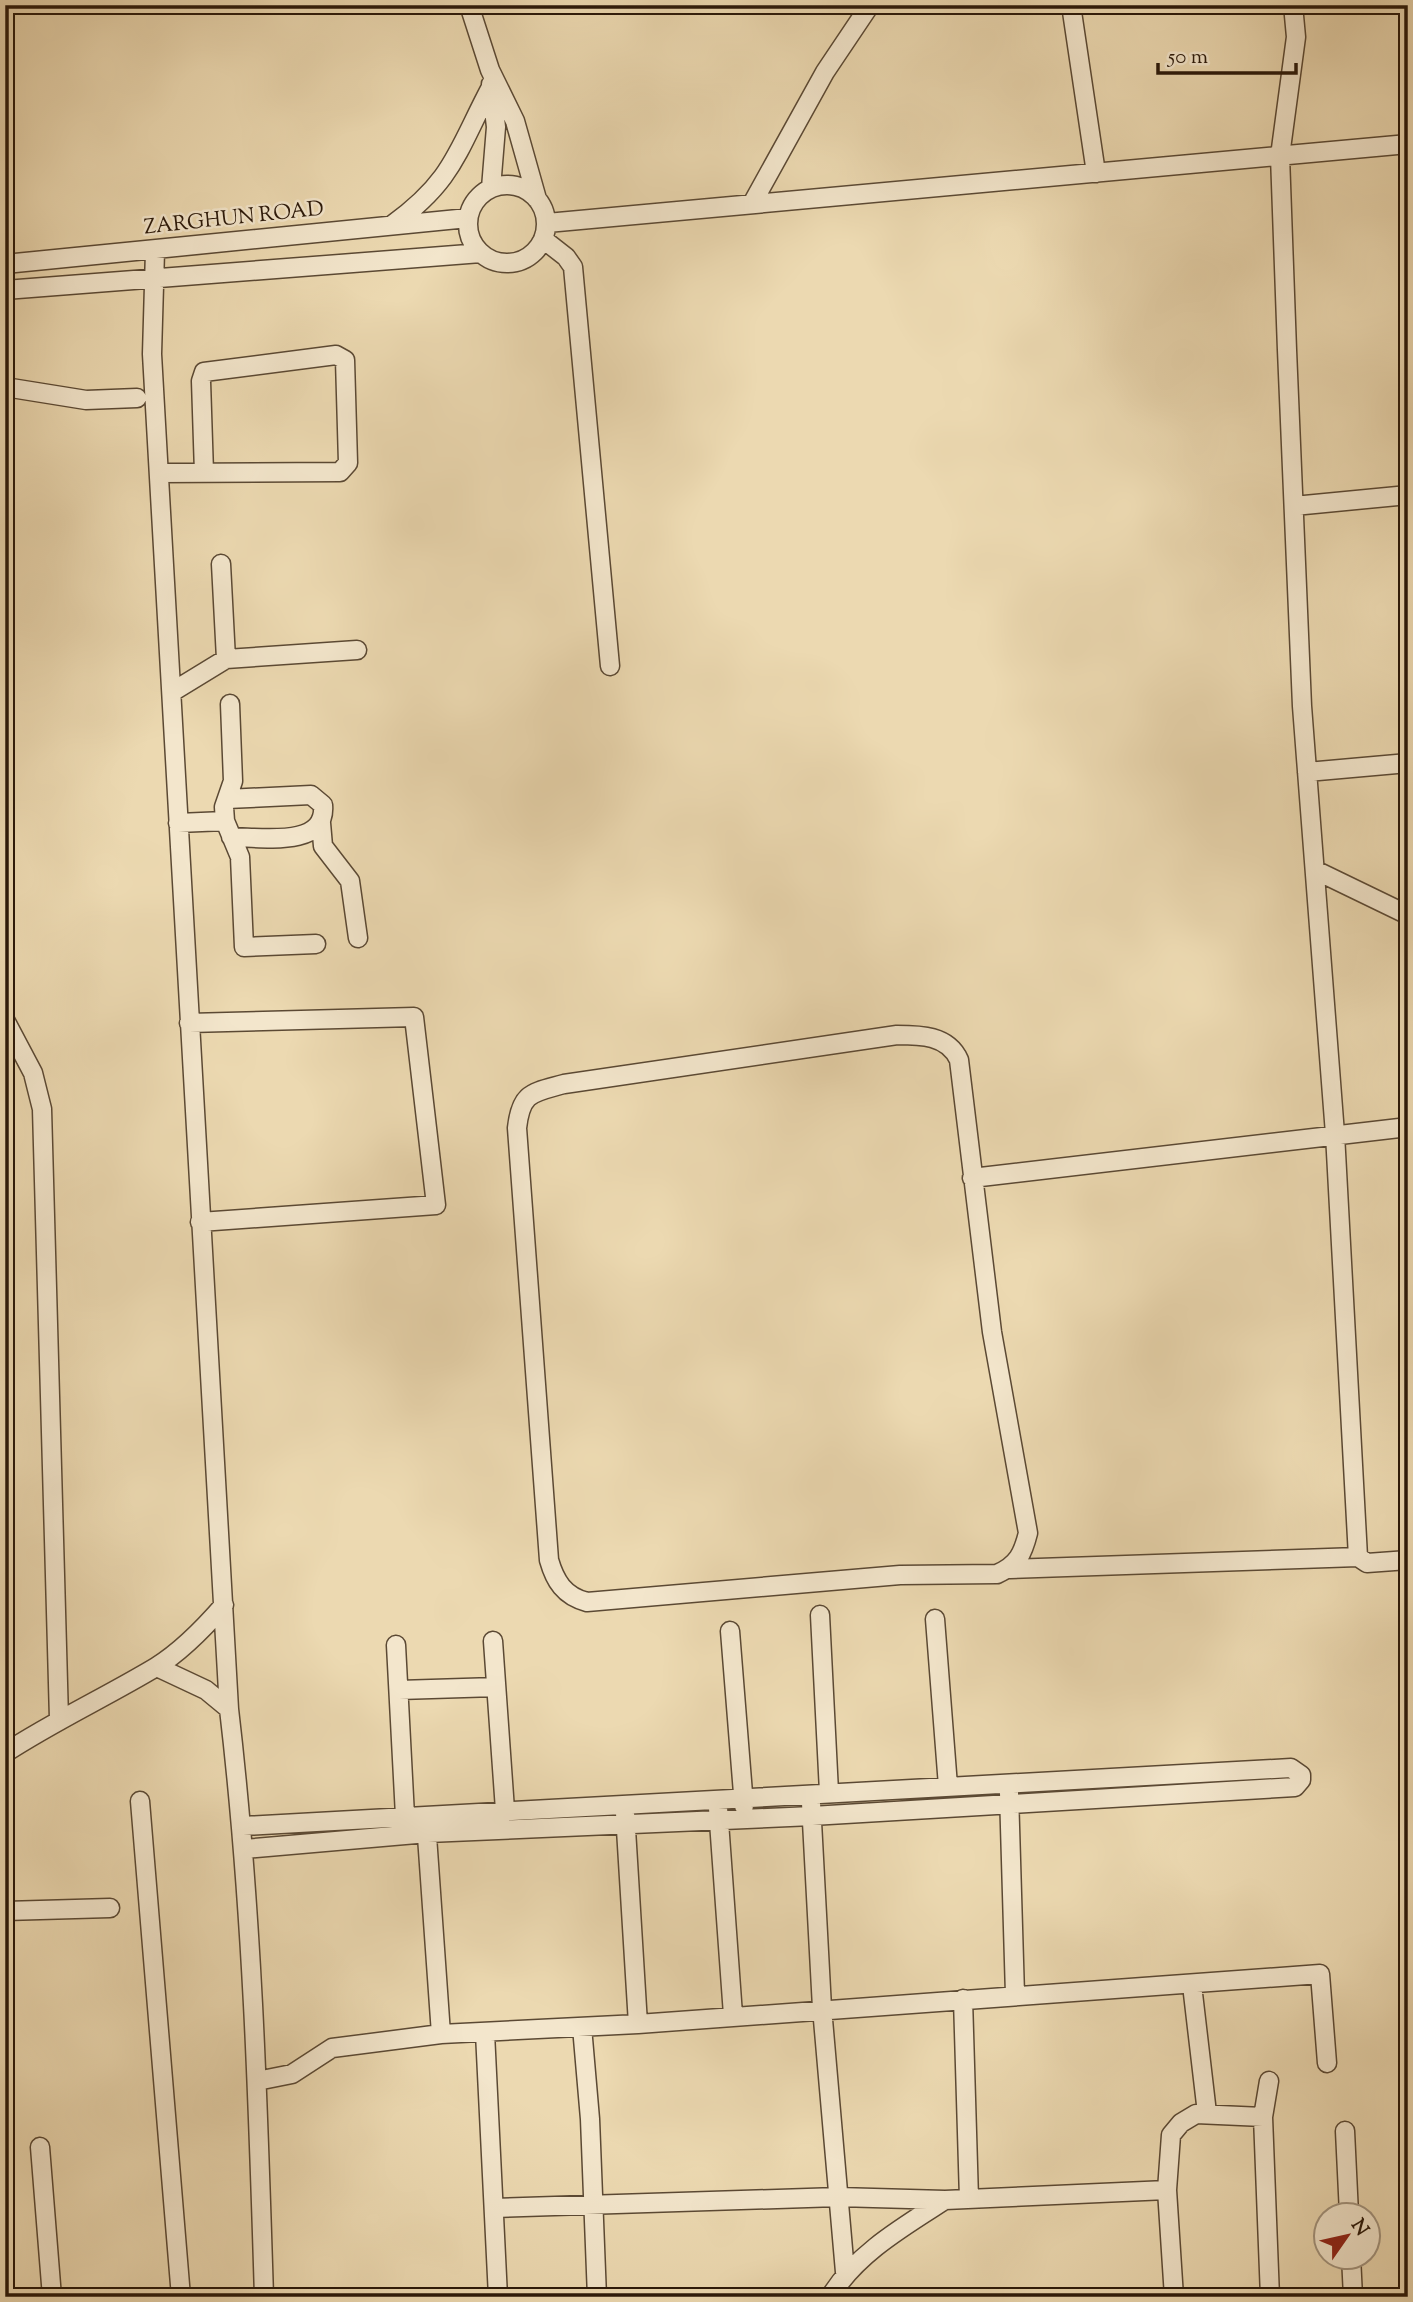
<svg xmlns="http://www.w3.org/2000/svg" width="1413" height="2302" viewBox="0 0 1413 2302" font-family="'Sorts Mill Goudy',serif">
	<rect width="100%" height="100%" fill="#ecd9b1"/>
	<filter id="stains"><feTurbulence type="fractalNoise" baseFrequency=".00286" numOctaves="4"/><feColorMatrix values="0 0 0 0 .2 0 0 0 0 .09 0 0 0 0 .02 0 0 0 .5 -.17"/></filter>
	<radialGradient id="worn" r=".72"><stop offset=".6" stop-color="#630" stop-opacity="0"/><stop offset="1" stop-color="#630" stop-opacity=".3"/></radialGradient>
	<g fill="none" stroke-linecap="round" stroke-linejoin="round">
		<defs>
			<path id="minor" d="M469,5l21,65 25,51 22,78
				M1071,5l25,168
				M1293,5l3,32 -16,119 7,194 15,356 33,428 23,423 9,6 41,-3
				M468 224a39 39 0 1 1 78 0a39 39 0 1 1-78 0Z
				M491,188l5,-61 -5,-43
				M753,202l72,-130 45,-67
				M547,223l861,-79
				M392,225c62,-45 65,-74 99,-138
				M543,239l23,18 7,10 37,399
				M155,251l-3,103 77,1355c23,195 29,391 35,588
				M5,264l463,-46
				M5,290l476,-37
				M5,387l81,13 51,-2
				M160,473l180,-1 8,-9 -3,-103 -9,-5 -132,17 -3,9 3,92
				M1294,506l114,-11
				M221,564l5,95
				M172,692l54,-33 131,-9
				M230,704l3,77 -9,26 1,14 15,36 4,90 72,-3
				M1307,772l101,-9
				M227,799l84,-4 12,10c4,44 -64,32 -92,32
				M178,823l47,-2
				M321,823l2,23 27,35 8,57
				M1315,870l93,45
				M5,1020l28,53 9,36 17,610
				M189,1023l225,-6 22,188 -236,17
				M897,1035c23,0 51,0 62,25l33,272 36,201c-5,20 -10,32 -31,41l-97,1 -313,27c-23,-6 -32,-21 -38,-42l-32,-432c4,-36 15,-35 47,-44z
				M972,1178l436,-51
				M1010,1569l348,-12
				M820,1615l9,177
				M935,1619l13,167
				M730,1631l14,175
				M493,1641l12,169
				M396,1645l9,171
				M157,1667l49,23 23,19
				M399,1690l97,-3
				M5,1753c49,-32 101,-56 151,-86 26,-16 48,-39 68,-62
				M1009,1793l6,202
				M140,1801l41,496
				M811,1803l11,205 23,264
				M718,1808l15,207
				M625,1813l13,211
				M426,1822l15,212
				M243,1826l1048,-58 10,7v5l-6,7 -483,29 -384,17 -184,16
				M5,1911l105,-3
				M1192,1985l15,128
				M963,1999l6,200
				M582,2027l8,92 7,178
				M485,2033l13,264
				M257,2081l35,-7 40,-26 109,-14 197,-10 682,-50 7,89
				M1269,2081l-6,36 7,180
				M1345,2131l4,83
				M40,2147l12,150
				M494,2208l344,-11 107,3 222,-10
				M1351,2256l2,41
				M830,2297c26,-43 73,-70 115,-97
				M1174,2297l-7,-107 4,-55 10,-12 15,-9 67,3"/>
		</defs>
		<use href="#minor" stroke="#5b4934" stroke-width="21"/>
		<use href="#minor" stroke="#f3e6cc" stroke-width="18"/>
	</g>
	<g text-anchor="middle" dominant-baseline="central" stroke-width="5" stroke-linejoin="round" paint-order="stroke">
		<g font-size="21" fill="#2b190a" stroke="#f3e6cc">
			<text transform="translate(234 219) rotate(-6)">ZARGHUN ROAD</text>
		</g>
	</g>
	<rect width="1413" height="2302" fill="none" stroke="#ecd9b1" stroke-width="28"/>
	<rect x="7" y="7" width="1399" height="2288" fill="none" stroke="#2b190a" stroke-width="3.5"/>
	<rect x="14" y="14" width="1385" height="2274" fill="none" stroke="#2b190a" stroke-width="2"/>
	<g transform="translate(1347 2236) rotate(56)"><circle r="33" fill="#f3e6cc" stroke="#a3947e" stroke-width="2"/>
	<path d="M0-5L12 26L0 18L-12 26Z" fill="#8f2418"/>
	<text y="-10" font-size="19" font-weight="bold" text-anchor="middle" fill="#2b190a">N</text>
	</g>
	<path d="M1158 63v10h138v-10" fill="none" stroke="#2b190a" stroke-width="3.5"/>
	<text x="1168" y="63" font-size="21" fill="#2b190a" stroke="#f3e6cc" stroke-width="5" paint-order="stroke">50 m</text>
	<rect width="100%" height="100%" filter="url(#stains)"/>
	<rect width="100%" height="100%" fill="url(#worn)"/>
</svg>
